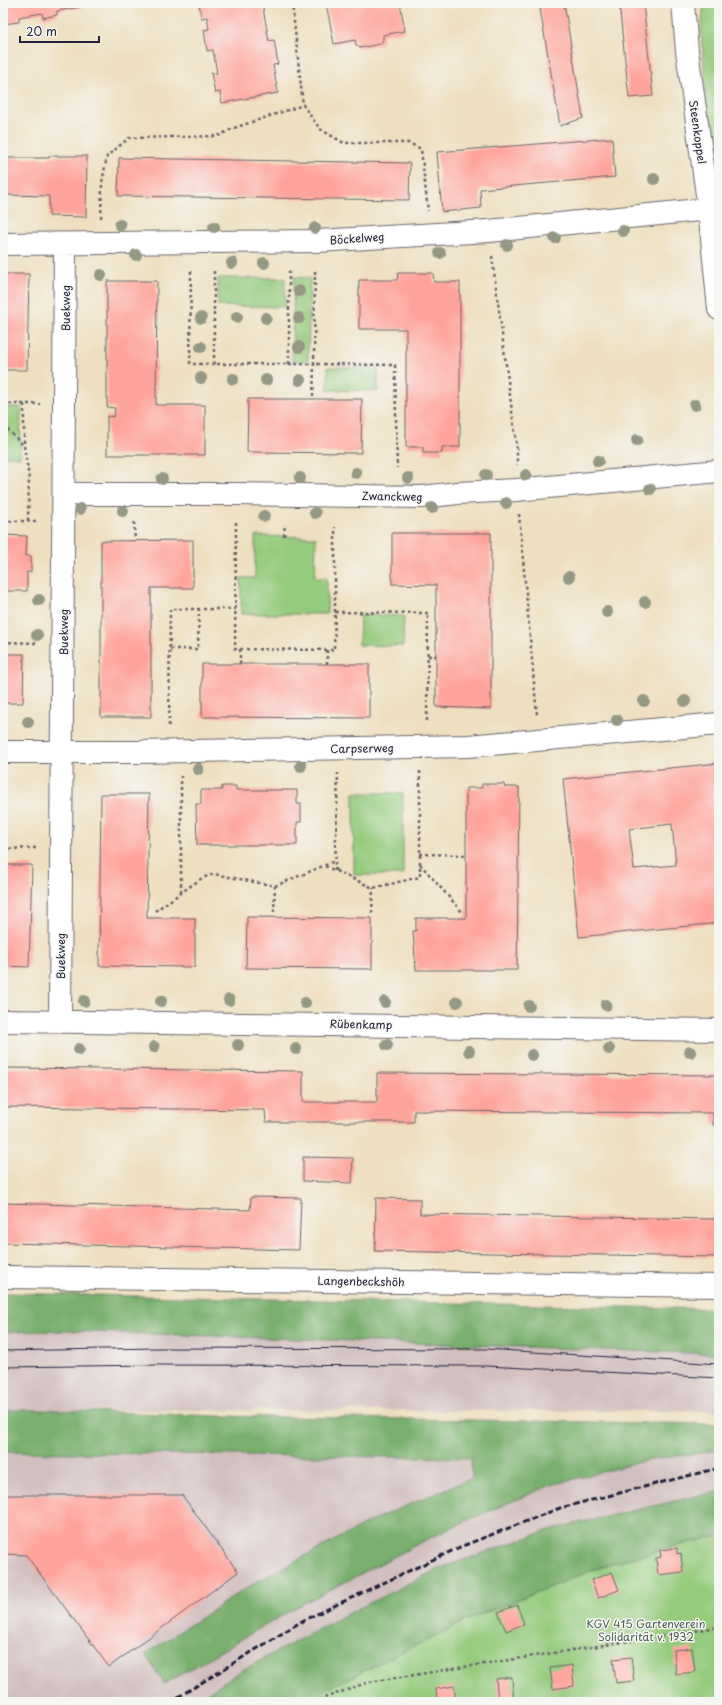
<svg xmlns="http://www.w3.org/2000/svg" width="722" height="1705" viewBox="0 0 722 1705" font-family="'Playpen Sans',sans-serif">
	<rect width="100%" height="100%" fill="#f6f6f2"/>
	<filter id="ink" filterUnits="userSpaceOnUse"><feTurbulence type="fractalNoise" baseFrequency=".025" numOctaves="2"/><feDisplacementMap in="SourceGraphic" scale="8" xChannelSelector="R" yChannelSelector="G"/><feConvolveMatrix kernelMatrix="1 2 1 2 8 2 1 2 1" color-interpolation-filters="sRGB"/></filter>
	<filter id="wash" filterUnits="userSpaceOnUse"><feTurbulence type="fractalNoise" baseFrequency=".012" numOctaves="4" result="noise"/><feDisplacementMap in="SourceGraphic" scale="16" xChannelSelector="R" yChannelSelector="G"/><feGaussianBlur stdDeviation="0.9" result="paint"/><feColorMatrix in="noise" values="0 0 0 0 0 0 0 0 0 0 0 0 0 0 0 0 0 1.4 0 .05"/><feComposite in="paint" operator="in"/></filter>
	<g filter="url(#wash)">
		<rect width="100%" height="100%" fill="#eedfc0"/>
		<path fill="#d2bfbf" d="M69,1331l650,23v57l-716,-1v-78z
			M719,1450v41l-81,18 -301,110 -98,53 -46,30h-190v-250l468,6 1,20 -95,40 -213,166 133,-77 125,-65 44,-21 85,-36 93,-24z"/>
		<path fill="#95cb7d" stroke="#5c765c" d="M704,3h15v187l-12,-81 -6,-78z
			M294,277l16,1 -2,83h-16z
			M218,278h67v29l-67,-1z
			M328,367l50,1v23l-50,-1z
			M3,407h18l-1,50 -17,-1z
			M255,536l61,1 -1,41h12v36h-86v-36h14z
			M360,615l44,1 -1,30 -44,-1z
			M354,793h49v82h-49z
			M719,1536v166h-418c133,-69 270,-137 418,-166z"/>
		<path fill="#78af6c" stroke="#4d6854" d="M3,1293l716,16v45l-650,-23 -66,1z
			M3,1410h52l163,6 501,8v26l-75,11 -93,24 -85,36 -44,21 -125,65 -133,77 -19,-30 111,-72 121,-64 95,-40 -1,-20 -468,-6z
			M719,1491v45l-32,7 -86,24 -132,52 -168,83h-108l46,-30 98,-53 101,-50 114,-40z"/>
		<g id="blocks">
			<path fill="#ffa49c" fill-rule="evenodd" d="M3,3h77l1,4 -24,4v4l-14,3 -1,-5 -23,4v5l-16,2z
				M199,3h63l7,38 5,-1 4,24 -5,1 5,28 -56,10 -2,-11 -5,1 -4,-20h6l-4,-23 -6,1 -3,-21 5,-1 -2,-12 -6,1z
				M326,3h74l5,28 -22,4v5l-3,4 -20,4 -4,-3 -1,-5 -21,4z
				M539,3h25l19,115 -23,8z
				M619,3h24l10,93 -24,2z
				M612,138l3,39 -135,12 1,19 -39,4 -5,-60z
				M49,156h38l-1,61 -37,-1v-20l-46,-1v-37h46z
				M119,158l291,5 -1,37 -291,-4z
				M398,273h35l1,9h26v165h-18v6h-19v-6h-17v-118h-47v-49h38z
				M3,274h26l-2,96h-24z
				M107,281h50l-1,124h49v50h-98v-39l7,1 1,-9 -8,-1z
				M248,399h114l-1,54 -114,-1z
				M392,533h99v176l-55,-2v-122l-44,-1z
				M3,535l24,1 -1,20h5v16h-4v19h-24z
				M193,540v48h-42v129h-50v-176z
				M3,654h21l-1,49h-20z
				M202,664h167v54l-167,-1z
				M719,763v160l-140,14 -16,-158zM672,824l4,41 -42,4 -5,-40z
				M482,784h22l1,3h14l-2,183h-101l-3,-39h3v-13h50v-130h16z
				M222,786h14v4h61v14h4v18h-4v23h-100l-1,-41h5v-14h21z
				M101,794h48l-2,124h48v49l-96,-1z
				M3,865h29l-3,102 -26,-1z
				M247,917l125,1v51l-126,-1z
				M3,1068l300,3v31h74v-29l342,2v50h-6v-12l-299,-2v11h-148l-1,-12 -262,-3z
				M303,1157l50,1 -1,25 -49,-2z
				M251,1197l50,1 -2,52 -296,-7v-40l247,7z
				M376,1198l44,1v15l295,5v-12h4v50l-344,-6z
				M7,1495h175l56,77 -129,95 -83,-112 -21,-1z
				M677,1548v6l4,-1 2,19 -25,3 -2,-17 5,-1 -1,-7z
				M612,1572l7,18 -21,8 -7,-18z
				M517,1605l7,19 -18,7 -8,-19z
				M692,1648l3,24 -19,2 -2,-24z
				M631,1657l3,24 -18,2 -3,-24z
				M572,1665l2,21 -21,3 -3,-21z
				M512,1677l2,25h-16l-2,-23z
				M454,1686l2,16h-19l-1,-13z
				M393,1699v3h-17v-1z"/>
		</g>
	</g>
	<g filter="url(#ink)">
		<use href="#blocks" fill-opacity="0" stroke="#69646a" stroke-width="1"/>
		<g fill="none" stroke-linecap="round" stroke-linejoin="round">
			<defs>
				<path id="minor" d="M683,3l4,48 22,158 10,100
					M3,244l314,-3 172,-10 220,-22
					M64,494h172l186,3 36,-4 58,-3 203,-19
					M3,752h136l329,-6 251,-22
					M60,1020l5,-776
					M3,1021l716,9
					M3,1277l716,9"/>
			</defs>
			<use href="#minor" stroke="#69646a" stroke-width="24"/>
			<path stroke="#69646a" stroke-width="2.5" stroke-dasharray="3 3" stroke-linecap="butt" d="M292,3l11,102
				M101,218l1,-35 5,-27 22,-18 89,-2 16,-8 69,-23 17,24 24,14h65l12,6 7,62
				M492,256l25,194v15
				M191,271l-1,93h124l-1,35
				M289,271v93
				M315,271l-1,93 81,1 2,103
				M214,364v-93
				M3,404h37
				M24,404v42l5,31 -1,44
				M3,425l21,21
				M519,514l18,202
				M3,521h35
				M134,522l1,19
				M236,522l-1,127 99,1 1,-38 93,1 -1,110
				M284,536l1,-12
				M335,612v-85
				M3,642l34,1
				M170,649h28l1,-40
				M327,650v14
				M428,656h8
				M240,664v-15
				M169,726l1,-117h66
				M3,849l33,-1
				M420,854l46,1
				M420,864l42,48
				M325,866l48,22 47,-11v-106
				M335,871l3,-98
				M181,892v-116
				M155,911l47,-33 12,-4 61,12 60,-25
				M274,912l1,-26
				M372,913l1,-25
				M313,1702l56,-20 350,-55"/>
			<use href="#minor" stroke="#fff" stroke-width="22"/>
			<path stroke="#22223b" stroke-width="1" d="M3,1351l154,-3 329,1 233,15
				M3,1367l154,-2 329,1 233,12"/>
			<path stroke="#22223b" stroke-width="3" stroke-dasharray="6 3" stroke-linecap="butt" d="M170,1702l134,-82 156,-73 100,-39 159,-40"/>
		</g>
		<g fill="#949884">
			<circle cx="654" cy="179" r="6"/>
			<circle cx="120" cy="225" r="6"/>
			<circle cx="214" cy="227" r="6"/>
			<circle cx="315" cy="228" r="6"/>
			<circle cx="623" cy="231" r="6"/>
			<circle cx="555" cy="238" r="6"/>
			<circle cx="507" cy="245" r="6"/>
			<circle cx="440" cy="253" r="6"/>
			<circle cx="136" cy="255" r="6"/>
			<circle cx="232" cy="263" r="6"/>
			<circle cx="264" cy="263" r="6"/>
			<circle cx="101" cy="275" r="6"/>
			<circle cx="299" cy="291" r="6"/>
			<circle cx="237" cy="317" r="6"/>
			<circle cx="201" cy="318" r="6"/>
			<circle cx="266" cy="318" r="6"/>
			<circle cx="299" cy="318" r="6"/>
			<circle cx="201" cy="347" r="6"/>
			<circle cx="299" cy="347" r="6"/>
			<circle cx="201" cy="378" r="6"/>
			<circle cx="233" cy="379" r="6"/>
			<circle cx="266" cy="380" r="6"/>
			<circle cx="300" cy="380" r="6"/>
			<circle cx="695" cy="405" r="6"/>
			<circle cx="637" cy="440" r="6"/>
			<circle cx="598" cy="461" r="6"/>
			<circle cx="356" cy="473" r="6"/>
			<circle cx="486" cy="475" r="6"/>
			<circle cx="526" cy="475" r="6"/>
			<circle cx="300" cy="478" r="6"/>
			<circle cx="408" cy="478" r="6"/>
			<circle cx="162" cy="479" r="6"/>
			<circle cx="650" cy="489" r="6"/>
			<circle cx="506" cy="503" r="6"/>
			<circle cx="432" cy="508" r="6"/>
			<circle cx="80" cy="509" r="6"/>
			<circle cx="123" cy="511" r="6"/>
			<circle cx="315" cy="513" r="6"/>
			<circle cx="264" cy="516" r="6"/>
			<circle cx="569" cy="577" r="6"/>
			<circle cx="39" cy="600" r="6"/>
			<circle cx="645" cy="602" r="6"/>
			<circle cx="607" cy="612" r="6"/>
			<circle cx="37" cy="635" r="6"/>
			<circle cx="644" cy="701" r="6"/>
			<circle cx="685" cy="701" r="6"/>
			<circle cx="617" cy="720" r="6"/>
			<circle cx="28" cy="722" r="6"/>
			<circle cx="301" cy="766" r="6"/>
			<circle cx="198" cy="769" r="6"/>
			<circle cx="229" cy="1000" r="6"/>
			<circle cx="84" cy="1001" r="6"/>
			<circle cx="161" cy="1001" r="6"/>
			<circle cx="385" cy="1002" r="6"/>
			<circle cx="457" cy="1002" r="6"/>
			<circle cx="305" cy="1003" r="6"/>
			<circle cx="606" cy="1005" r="6"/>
			<circle cx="529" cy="1006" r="6"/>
			<circle cx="238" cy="1045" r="6"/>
			<circle cx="387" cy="1045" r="6"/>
			<circle cx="154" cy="1047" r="6"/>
			<circle cx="79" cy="1049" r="6"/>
			<circle cx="296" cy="1049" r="6"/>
			<circle cx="609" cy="1049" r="6"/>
			<circle cx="469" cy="1051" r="6"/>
			<circle cx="690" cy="1052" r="6"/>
			<circle cx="532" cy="1055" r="6"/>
		</g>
	</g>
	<g text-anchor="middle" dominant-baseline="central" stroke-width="3" stroke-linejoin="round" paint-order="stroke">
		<g font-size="11" fill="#22223b" stroke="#f6f6f2">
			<text transform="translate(698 132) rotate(82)">Steenkoppel</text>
			<text transform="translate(357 238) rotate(-4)">Böckelweg</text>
			<text transform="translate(65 308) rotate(-90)">Buekweg</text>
			<text transform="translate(392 496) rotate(1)">Zwanckweg</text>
			<text transform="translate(63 632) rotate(-90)">Buekweg</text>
			<text transform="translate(362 748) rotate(-1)">Carpserweg</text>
			<text transform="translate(60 956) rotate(-90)">Buekweg</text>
			<text transform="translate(361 1024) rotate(1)">Rübenkamp</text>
			<text transform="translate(361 1281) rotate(1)">Langenbeckshöh</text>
		</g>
		<g font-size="11" fill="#4a5d52" stroke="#f6f6f2">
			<text x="646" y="1623">KGV 415 Gartenverein<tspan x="646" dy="13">Solidarität v. 1932</tspan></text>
		</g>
	</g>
	<rect width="722" height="1705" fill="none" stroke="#f6f6f2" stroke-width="16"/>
	<path d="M20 36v6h79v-6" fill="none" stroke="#22223b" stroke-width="2"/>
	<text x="26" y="36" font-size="12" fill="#22223b" stroke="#f6f6f2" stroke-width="3" paint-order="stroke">20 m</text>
</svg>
